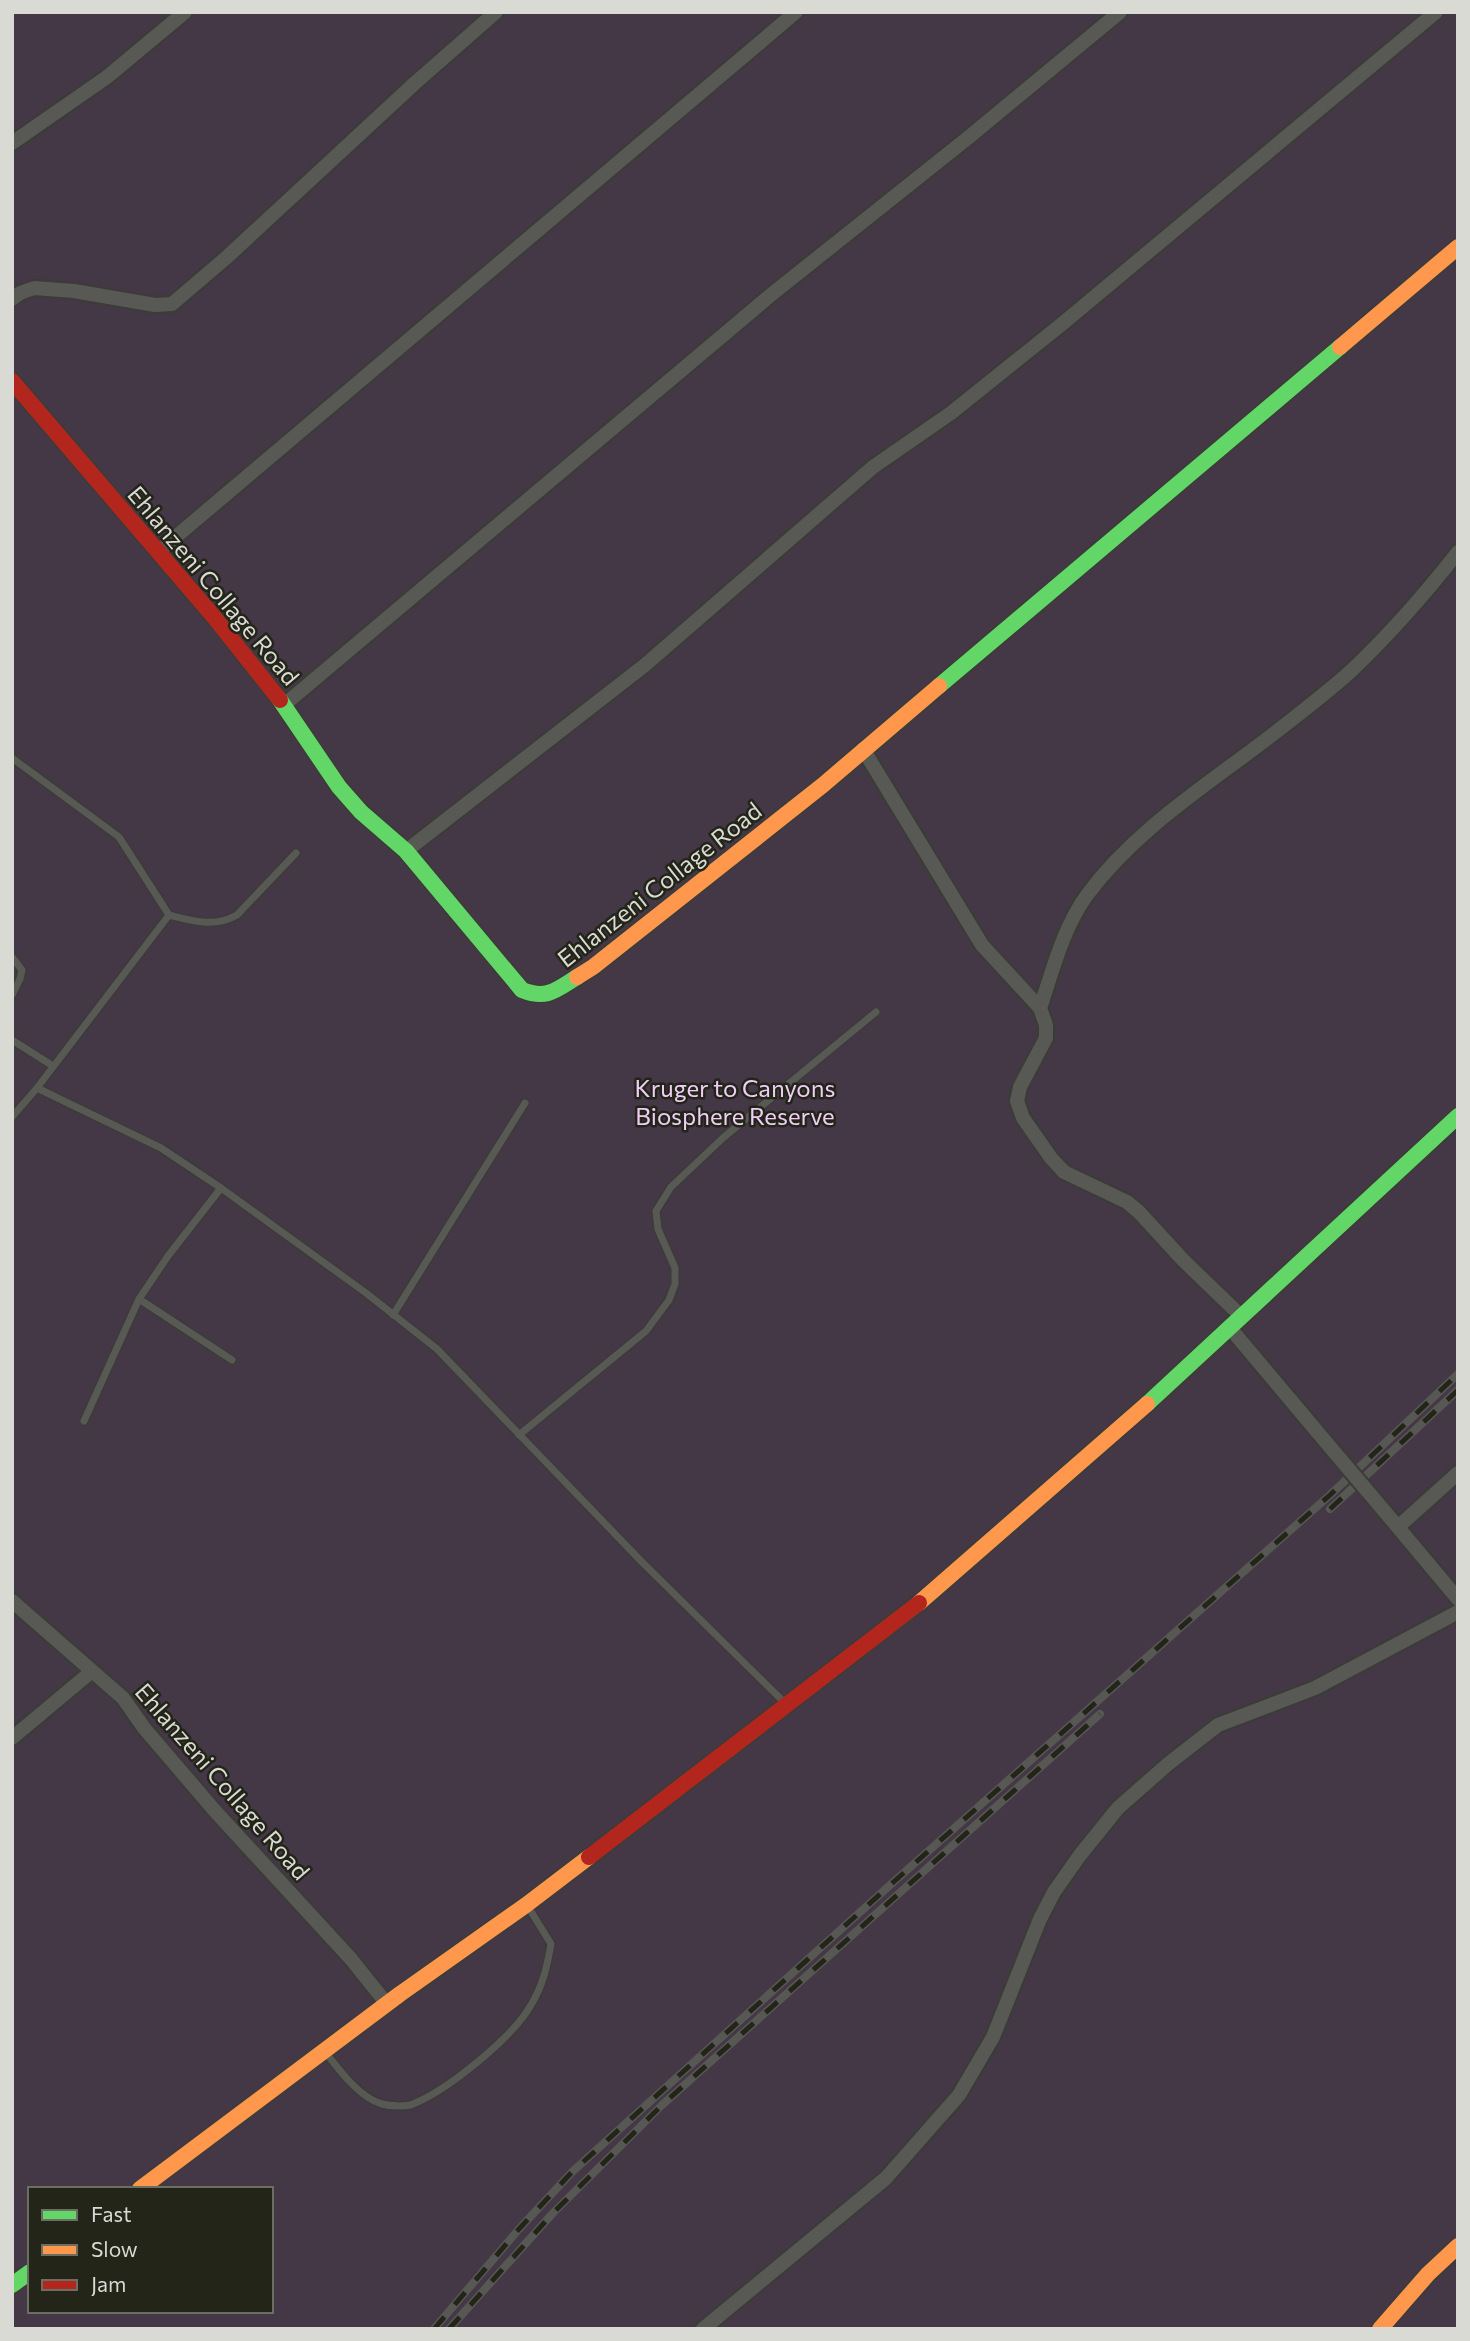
<svg xmlns="http://www.w3.org/2000/svg" width="1470" height="2341" viewBox="0 0 1470 2341" font-family="Commissioner,sans-serif">
	<rect width="100%" height="100%" fill="#21221c"/>
	<path fill="#443846" fill-rule="evenodd" d="M12,12h1446v2317h-1446zM30,2189h241v122h-241z"/>
	<g fill="none" stroke-linecap="round" stroke-linejoin="round">
		<defs>
			<path id="lane" d="M12,758l107,79 50,78c24,6 46,13 68,0l59,-62
				M12,957l10,13 -2,9 -8,16
				M12,1040l41,26
				M37,1088l124,60 60,40 145,105 71,56 205,213 143,141
				M12,1117l25,-29 132,-173
				M139,1299l93,61
				M393,1315l132,-212
				M84,1421l55,-122 29,-43 53,-68
				M519,1435l127,-104 23,-31 6,-16v-16l-17,-39 -2,-18 15,-24 53,-50 152,-125
				M327,2054c13,17 33,44 55,50 7,2 25,3 31,0 35,-14 100,-67 118,-99 12,-20 16,-38 20,-61l-24,-39"/>
			<path id="street" d="M12,143l95,-66 78,-65
				M12,299l8,-6 14,-5 40,3 81,14 17,-1 55,-47 188,-174 81,-71
				M159,551l637,-539
				M284,705l488,-411 197,-157 151,-125
				M863,749l119,196 58,63 6,17v13l-26,49 -3,14 6,17 28,40 13,14 63,30 12,10 44,48 59,57
				M406,851l239,-186 228,-198 78,-54 111,-89 374,-312
				M1040,1008c13,-38 23,-80 47,-113 51,-69 128,-115 194,-167 23,-18 48,-37 70,-57 39,-37 74,-77 107,-119
				M1230,1328l106,126
				M1386,1513l72,86
				M1398,1527l60,-54
				M12,1601l111,97 21,30 71,83 136,148 36,45
				M12,1738l79,-66
				M703,2329l183,-151 73,-83 34,-58 47,-118 14,-27 26,-37 38,-47 50,-44 50,-39 97,-37 143,-76"/>
			<path id="fast" d="M939,686l401,-339
				M280,700l59,87 22,25 45,39 116,139c25,10 34,0 55,-13
				M1147,1404l311,-288
				M12,2285l18,-13"/>
			<path id="slow" d="M1340,347l118,-100
				M577,977l16,-10 230,-182 116,-99
				M919,1603l228,-199
				M140,2189l260,-195 126,-89 63,-48
				M1380,2329l48,-55 30,-28"/>
			<path id="jam" d="M12,381l202,236 66,83
				M589,1857l330,-254"/>
		</defs>
		<use href="#lane" stroke="#3b3c37" stroke-width="10"/>
		<use href="#street" stroke="#3b3c37" stroke-width="18"/>
		<use href="#fast" stroke="#3b3c37" stroke-width="19"/>
		<use href="#slow" stroke="#3b3c37" stroke-width="19"/>
		<use href="#jam" stroke="#3b3c37" stroke-width="19"/>
		<use href="#lane" stroke="#585954" stroke-width="7"/>
		<use href="#street" stroke="#585954" stroke-width="14"/>
		<use href="#fast" stroke="#63d668" stroke-width="16"/>
		<use href="#slow" stroke="#ff974d" stroke-width="16"/>
		<use href="#jam" stroke="#b3261e" stroke-width="16"/>
		<defs>
			<path id="rail" d="M1330,1509l128,-119
				M434,2329l85,-100 53,-57 317,-286 441,-391 128,-121
				M449,2329l104,-116 109,-108 438,-391"/>
		</defs>
		<use href="#rail" stroke="#575853" stroke-width="8"/>
		<use href="#rail" stroke="#232519" stroke-width="5" stroke-dasharray="16" stroke-linecap="butt"/>
		<defs>
			<path id="street-bridge" d="M1336,1454l50,59"/>
		</defs>
		<use href="#street-bridge" stroke="#3b3c37" stroke-width="18" stroke-linecap="butt"/>
		<use href="#street-bridge" stroke="#585954" stroke-width="14"/>
	</g>
	<g text-anchor="middle" dominant-baseline="central" stroke-width="5" stroke-linejoin="round" paint-order="stroke">
		<g font-size="24" fill="#d9dad3" stroke="#232519">
			<text transform="translate(214 585) rotate(50)">Ehlanzeni Collage Road</text>
			<text transform="translate(659 884) rotate(-38)">Ehlanzeni Collage Road</text>
			<text transform="translate(223 1781) rotate(49)">Ehlanzeni Collage Road</text>
		</g>
		<g font-size="24" fill="#f1ccf9" stroke="#232519">
			<text x="735" y="1087">Kruger to Canyons<tspan x="735" dy="28">Biosphere Reserve</tspan></text>
		</g>
	</g>
	<rect width="1470" height="2341" fill="none" stroke="#d9dad3" stroke-width="28"/>
	<rect x="28" y="2187" width="245" height="126" fill="#232519" stroke="#6c6d63" stroke-width="2"/>
	<rect x="42" y="2210" width="35" height="10" fill="#63d668" stroke="#6c6d63" stroke-width="2"/>
	<text x="91" y="2222" font-size="21" fill="#d9dad3">Fast</text>
	<rect x="42" y="2245" width="35" height="10" fill="#ff974d" stroke="#6c6d63" stroke-width="2"/>
	<text x="91" y="2257" font-size="21" fill="#d9dad3">Slow</text>
	<rect x="42" y="2280" width="35" height="10" fill="#b3261e" stroke="#6c6d63" stroke-width="2"/>
	<text x="91" y="2292" font-size="21" fill="#d9dad3">Jam</text>
</svg>
